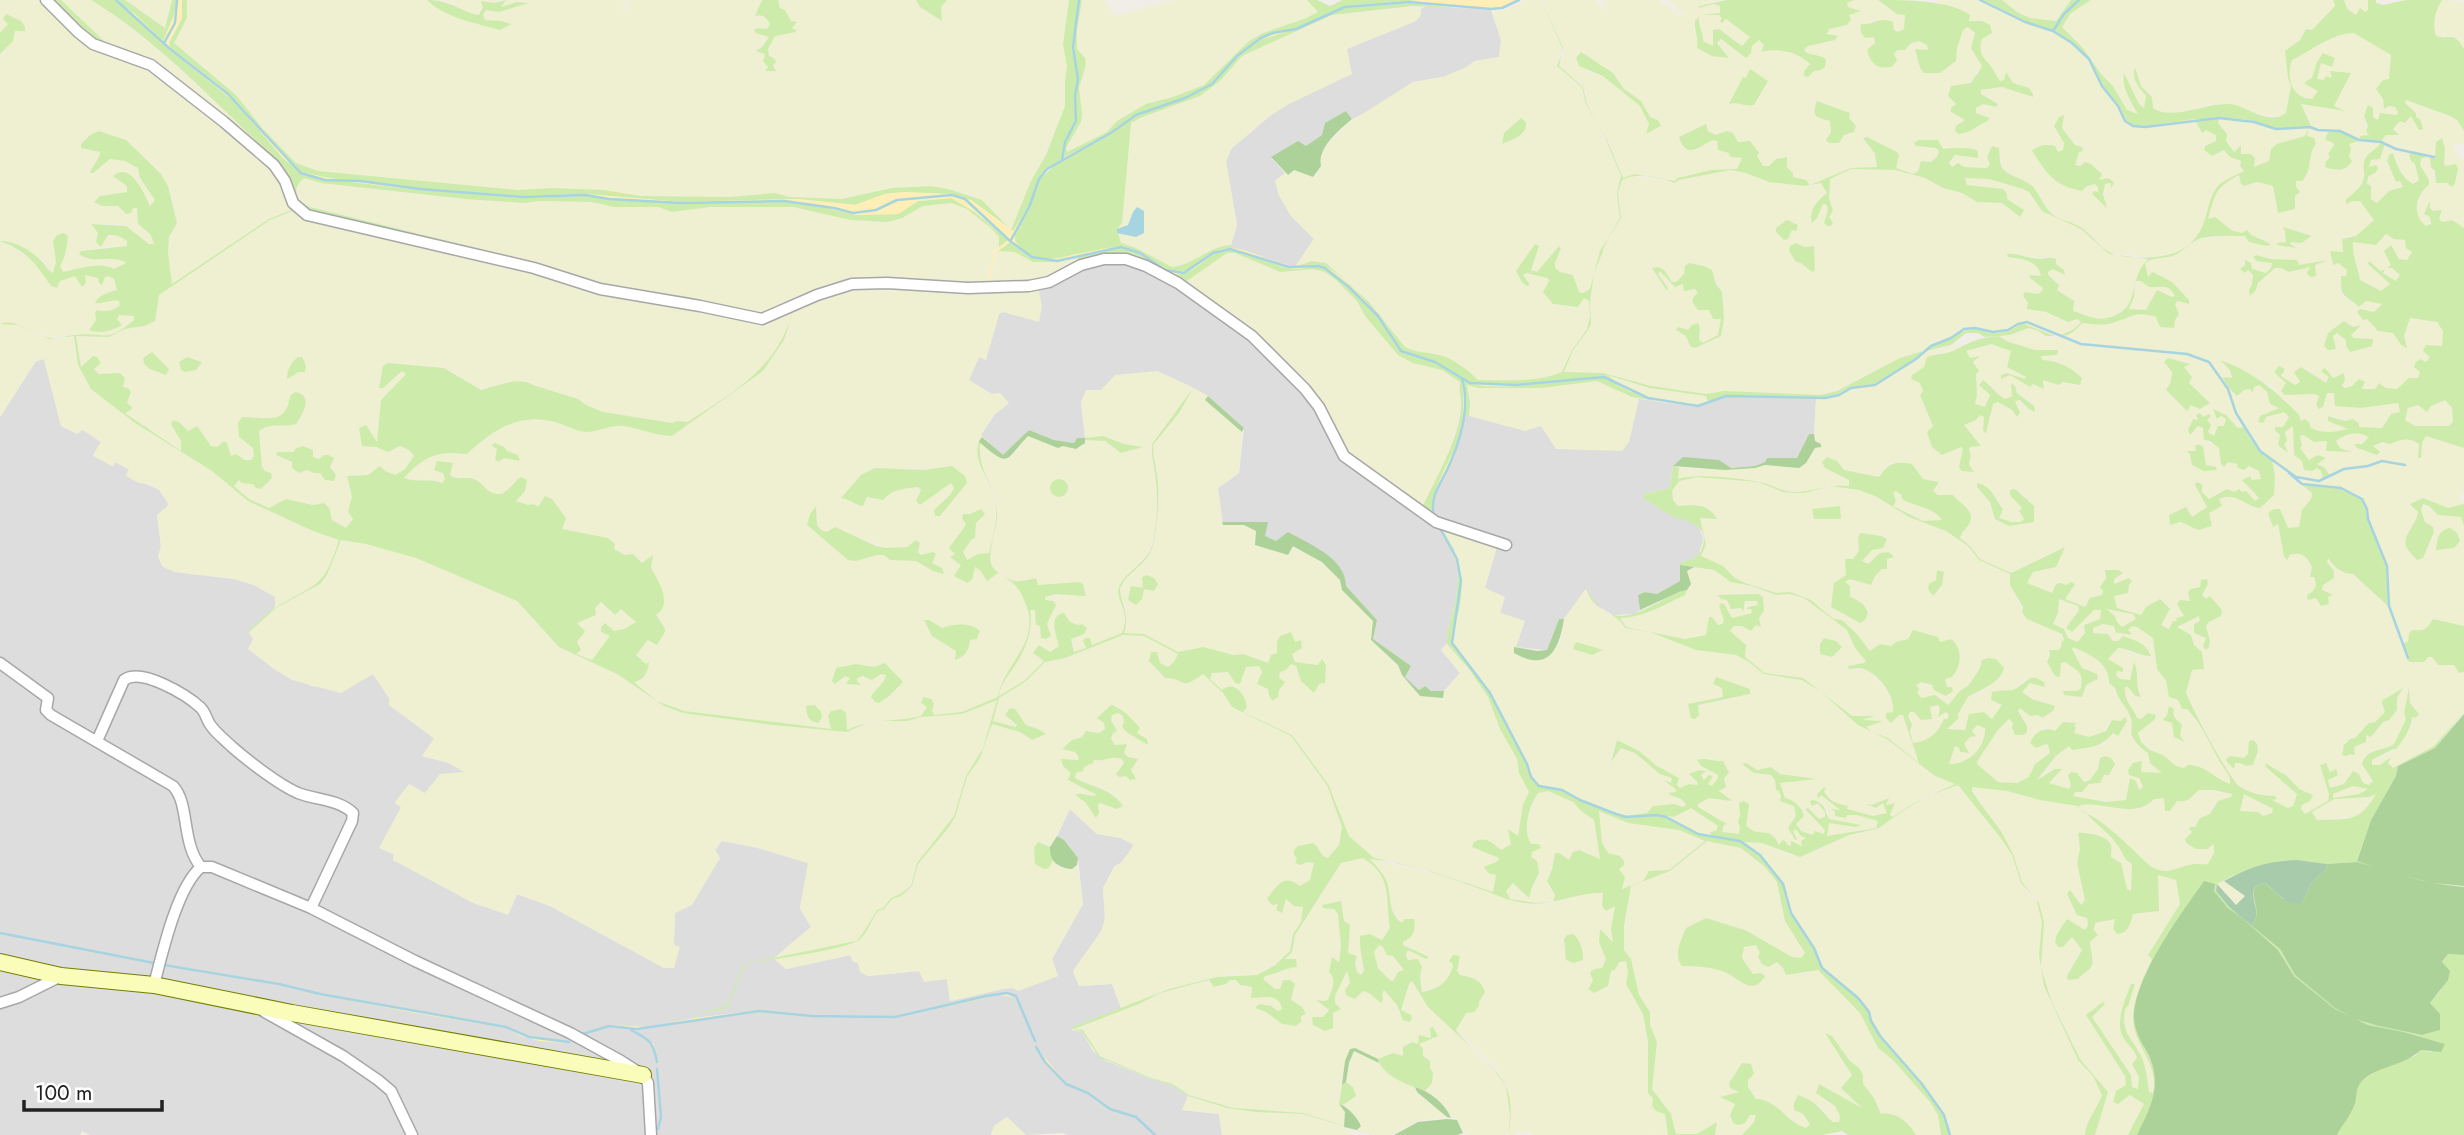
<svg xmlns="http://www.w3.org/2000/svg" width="2464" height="1135" viewBox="0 0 2464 1135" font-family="Jost,sans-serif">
	<rect width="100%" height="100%" fill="#f1ede7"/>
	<path fill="#dedddd" d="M1426,6l65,4 10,30 -2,17 -24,4 -10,7 -22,9 -30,5 -43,29 -18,8 -6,-8 -24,24 -16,11 -35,12 14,15 -10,8 16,35 23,23 -19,28 -65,-19 7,-23 -11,-63 5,-13 40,-34 77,-53 -1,-13 73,-32 1,-8z
		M1116,255l70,30 247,212 30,-83 78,12 11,15 85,-37 2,-5 59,8 28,-11 65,2 25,1 -2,35h-5l-12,24h-30l-2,4 -10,4 -25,2 -12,-8 -45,6 -3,22 -27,6v4l30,18 21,7 5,4 4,12 -4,15 -7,6 -12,2v19l-23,13 -12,-2 -7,3 2,15 -5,4 -22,1 -17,-10 -10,-16 -22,30h-5l-12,31 -33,-3 11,-26 -26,-8 -14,-25 -36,-41 7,14 2,12 -2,27 -9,34 1,8 -7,8 19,23 -16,18h-13l-6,-5 -6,4 -14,-13 6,-11 -38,-27 4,-19 -31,-34 -70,-45 -12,-5 3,-14h-45l-4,-34 21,-15 5,-45 -36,-32 -15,-8 -36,-17 -56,19 -20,12 4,36h-8l-3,5 -20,-3 -25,-10 -26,26 -22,-21 14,-21 13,-10 -39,-24 10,-23 7,2 13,-45 39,-27z
		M44,359l17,67 22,4 18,12 -8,13 20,11 2,-4 15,8 -3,6 33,14 9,15 -12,10 4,31 -3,11 17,15 59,7 20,6 21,12v10l-12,12 -14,30 25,20 37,17 22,3 7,4 33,-19 16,24v7l46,34 -13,17 27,7 17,10 -41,21 -16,-9 -14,18 6,4 -8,53 115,55 9,-21 33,12 114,62 10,-23 1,-32 45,-55 -5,-8 7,-9 36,7 51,15 -9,45 11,19 -37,31 12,11 65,-14 17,21 51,-5 28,8 3,22 108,-25 -6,-17 31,-55 -5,-46 -14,-18 -7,-4 13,-27 27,25 24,4 13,7 -12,17 -8,5 -11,21 2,30 -3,12 -29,41 6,15 33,-2 9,24 -50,20 1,2 10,2 11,19 13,10 45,18 22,6 15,11 -5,14 36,4 3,21h-154l-5,-2 -37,2 -19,-18 -13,9 -3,9h-901l-8,-4 -2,4h-80v-718l36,-56z"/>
	<path fill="#eff0d2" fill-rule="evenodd" d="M0,0h41l34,31 69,33 130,103 20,42 -25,10 -98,66 -3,-32 6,-48 -6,-19 -7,-12 -35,-34 -27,-9 -14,8 1,10 14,3v4l-8,11 1,6 17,-14 15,2 13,7 2,10 16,22 -5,6 -20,-32 -10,6 6,6v6l-27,4 9,10 28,2 1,16 13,11 3,9h-5l-17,-14 -12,-6h-29l7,9 -2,4 24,-2 7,6v6l-16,-1 -30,5 15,9 15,-2 16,5 -4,3 -9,3 -23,-3 -28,6 -3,-6 6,-9v-8l-10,13 -2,11 -6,-3 -3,-8 -13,-9 -32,-13v-186h3l12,-23 3,-1v-10l-3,-1 -7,2v3l-8,9z
		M61,0h30l16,10 54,42 86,80 26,29 -50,-43 -83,-64 -28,-9 -18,-11z
		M125,0h47l-7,29 -6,-6z
		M187,0h240l5,5 23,11 45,14 11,-6 -27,-4 -1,-5 3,-5 32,-3h-19l7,-7h119l-3,10 3,2 3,-12h134l-7,15h5l7,3 3,6 -2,5 -12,4 13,3 -13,15 9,3 3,13 5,-2 2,-6 -6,-3 -1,-7 7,-13 16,-8 -2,-13 -9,-7 -2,-8h138l10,11 16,9 -1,-13 6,-7h122l-6,44 4,22 -2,15v25l-19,49 -15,26 -20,49 -17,-18 -22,-16 -41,-10 -39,2 -50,11 -52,-2 -16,-4 -44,4 -90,-1 -36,-6 -51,-2 -35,2 -178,-16 -22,-3 -22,-8 -33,-34 -27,-34 -62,-52 13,-25z
		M437,0h63l-6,3 -8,-2 -6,14 -16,-4 -10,-8z
		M1082,0h22l11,16 61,-16h131l12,12 -15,7 -41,14 -14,8 -45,44 -31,12 -19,4 -37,20 -10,11 -40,20 -1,-4 15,-26 1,-7 -3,-27 7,-24 -9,-15v-19z
		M1526,0h15l21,47 -5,19 25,21 4,17 34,67v11l-3,11 3,25 -20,33 -10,38 -7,4 -4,-1 -6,-17 -13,-3 -5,-4 -1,-4 7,-16 -3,-2 -20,26 -7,-2 8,-23 -4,-3 -18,27 5,11 5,-2 -4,-5 3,-2 22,5 1,3 -3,16 7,7 5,2 26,-8 5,3v22l-17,27 -10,22 -15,6 -13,2h-56l-21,-18 -19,-7 -26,-4 -7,-4 -36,-45 -43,-39 -14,-2 -16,4 18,-26 -23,-23 -12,-20 -4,-15 10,-8 3,2 6,-5 13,4 12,-12v-5l4,-7 25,-27 65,-41 30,-5 22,-9 10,-7 24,-4 2,-17 -9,-28 13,-1z
		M1542,0h52l14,13 -5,-13h55l6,5h3l12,11h9l-7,-3 -12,-13h58l-12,1 -16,6 14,-3 7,2v7h-10l9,2 32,22 -9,9 -18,-15 -12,5 1,10h-3l-7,-5 -4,-22 -5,11 4,12 -1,6 16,8 14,-1 -10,-12 3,-5 26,20 5,-12 8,-6 5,5 -3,5 10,1 5,-3 14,4 18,9 6,10 -3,-17 -7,-4 4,-4 27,-6 -8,-6 2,-5 18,-4 2,-10 7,-7h-8l-1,-5 5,-3h26l19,14 8,1 1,5 -2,9 -6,3 -23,-12 -6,5 -7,-1 12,13 1,6 -4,3 23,7 25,-12 8,4 1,6 -12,-1 4,19 4,4h16l16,-12 1,-13 6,-18 5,-3 5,3 2,3 -4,15 11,18 -1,3 -6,5 -4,9 -20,3 -2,4 7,14 3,12 6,2 1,2 -5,2 18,2 4,-9 -8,-2 1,-5 7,-4 13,3 -4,-7 -11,-6v-4l21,-3 30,10 -3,-9 -16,-5 -6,-10 -3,8h-4l-8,-14 -10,-10 -2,-11 2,-7 10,-6 -56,-33h42l47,23 28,9 19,12 16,16 37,62 44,3 26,-5 4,9 11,2 6,4v6l-11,5 11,9 8,-5 6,7 11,4 3,10 -24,13 -6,8 -8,28 -10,19 -13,11 -9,4 -24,3 -40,-4 -28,-25 -31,-14 -11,-19 -10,-11 -25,-14 -4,-5v-6l-9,-13 -5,11 3,8 -3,3h-35l-3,-4 6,-9h8l9,-7 -12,2 -17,-1 -8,-9 -11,2 -3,5 15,1 3,3 -2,6 -6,5 -7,-1 -11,13 -18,-6 4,-13 -2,-3 -31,-15 -3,1 2,5 10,11 2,13 -26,1 -41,17 -4,-5 -13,-3 -2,-7 -4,-3v-10l-18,9h-6l-20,-23 -5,-1 -11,-11 -12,4 -8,-4 -1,-6 -26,12 16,13 13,-9h9v9l24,8 -5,11 -26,2 -33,7 -4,4 -39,-8 -13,5 -1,-8 -14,-31 -7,-10 -13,-26 -1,-12 -7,-11 -12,-6 -8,-9 5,-13 -1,-6zM1581,52l32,21 11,16 13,9 13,19 5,1 5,8 -13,7 2,-9 -9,-18 -37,-30 -16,-5 -11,-12zM1745,78l18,10 -5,11 -28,5zM1817,101l33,12 -2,5 6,14 -10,3 -2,4 -12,-15v-4l-12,-1 -4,-11zM2062,123v5l21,23 -4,1 -4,13 16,-1 8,7 -1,10 10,-3 6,8 -2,2 -1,-6 -6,2 -2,5 3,12 -2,4 -1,-3 -9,-5 5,-8 -5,-5 -26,3 -4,-3 -19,-37 13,5 5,-2 1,-7 -10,-17z
		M2002,0h69l-12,18 -11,4 -25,-6z
		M2091,0h242l2,6 -14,17 -9,7 -7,-1 -5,11 -15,11 3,27 3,8 -5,27 -4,4 -24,-3 -34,-10 -17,1 -29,8 -21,-2 -4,-3 -1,-11 -11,-11 -6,-18 7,24 4,4 -2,13 -5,-5 -15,-29 -1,4 7,14 1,10 8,12 -12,-5 -14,-24 -12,-12 -18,-26 -21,-21 9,-14z
		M2344,0h24v10l-15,5 -6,-6z
		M2442,0l22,2v47l-5,-10 -5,-3h-18l-3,-8 3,-16z
		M1426,6l-5,3 -1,8 -6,5 -67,27 5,25 -61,29 -20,12 -40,34 -5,13 11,63 -6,20 -17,4 -23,13 -19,5 -14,-6 -125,-21 85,-108 22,-14 60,-22 20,-15 22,-25 91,-41z
		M2349,33h5l37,22 -2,25 -10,14 4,5 2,10 4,-3 6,1 3,5 -1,4h-3l-14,-3 -1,8 -15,-5 5,19 -10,5 -19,-10h-21l-8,-4 -10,-22 40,6 -7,-4 14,-27 -9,-6 -6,5 -9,2 -7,-1 4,-17 9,6 4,-9 -17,3 -5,16 -7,6 13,7 -6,9 -15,-5 -8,-17 3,-19 34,-18z
		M2405,100l44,16 8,4 7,11v13h-11l5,14 6,2v68l-8,-5 -14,-1 -3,-3 3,-8h-8l-4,-3 -4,6 4,3 1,7 -5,2 -5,-4 -4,-9 2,-16 10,-12 -9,-20 1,-7 9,-1 6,26h19l3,-10 -6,-9 -6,2 -2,-2 1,-24 -9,5 -2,11 -37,-8 -16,-7 5,-6 12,-1 -5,-5 7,-8 11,-5 5,1v-4l-11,-10z
		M2219,119l35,3 22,7 33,-2 -3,9 -23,7 -12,6 -2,12 -16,6 3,-6 -9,-7h-6l1,-7 -3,-2 -5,7 -3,-2 -5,-9 -2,-13 -7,-5z
		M2310,127l18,5 -3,8 7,2 3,4 -5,3 1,20 8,1 10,-14 1,-15 31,1 -4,7 -11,10 -3,20 -11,22h8l14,19 -18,16h-10l-2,16h-14l8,11 9,7 -1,7 -5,-1 -1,10 3,11 16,10 7,-6 16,3 -8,8 -14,-3 18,22 15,2 8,12 4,-5 1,-14 5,-8 26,4 6,9 -1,15 -19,5 7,6 -12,21h-9l-12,11 -52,-1 -2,-5 -16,-10 -2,-5 4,9 -3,7 -20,-16 -7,9 2,5 -6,3 -14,-9 3,-7 -10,3 12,11 -5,8 4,4 30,-1 4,2 4,11 4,-14h8v12l26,3 38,-5 1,9 -13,7 -5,9 -23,-1 -25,-11 -6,5 21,8 -13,4 -19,-2 -16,-10 -2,-6 -28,-29 -39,-22 -11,-3 9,9 2,8 -10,-1 -13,-16 -6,-3 -64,-10 -38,-2 -39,-10 13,-6 7,-7 27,1 17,-8 21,-2 28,6 4,-6 -4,-9 2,-4 12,3 -12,-18 -25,-14 -4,6 -3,-15 6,-4 23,-4 9,-4 14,-11 30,-5 18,1 22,10v-6l-34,-9 -13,-11 -12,-1 7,-27 6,-7 18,-10 5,11 13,-4 16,4 5,26 17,-3 1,-28 11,-6 3,-24 6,-7 -9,-8zM2284,228l27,7v1l-21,8 -4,-2zM2256,255l43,10 24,-4 -29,11 -19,-4 -24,20 2,-13 -5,-5 -8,-2 5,-3v-4l7,8 10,3 4,1 5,-5 1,-6 -10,-2zM2344,321l9,6 7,-2 -10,9 4,4 19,1 -7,9 -16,4 -4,-12 -8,-7 -5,3 3,13 -10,-5 2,-7z
		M2385,144l11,5 16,3 -3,3 6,9 4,17 -6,3 -4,-2 -14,-20 -2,-9 -4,10 1,5 13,19 -25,16 -7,-4v-13l-4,-2 4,-10 -3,-6 3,-8 13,-9z
		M1877,168l18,2 30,8 18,10 19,5 15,9 25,1 13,10 4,-7 -12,-7 -4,-10 -37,-4 -1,-7 24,1 34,10 6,3 9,15 43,22 28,25 39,5 -14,22 -1,16 -5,11 -19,10 -10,1h-9l-17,-8 -2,-12 -14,-10 1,-7 -10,-7v-3l5,-3 9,5 1,-4 -19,-13 -4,2 -28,-6 -4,4 24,5 8,8 1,6 -8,-1 -3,3 13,9 -1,4 -4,3 -9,-2 4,18 48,12 -7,7 -15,7 -25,-12 -17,-1 -9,7 -15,2 -18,-4 -12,1 -12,9 -13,3 -15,10 -23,7 -46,25 -34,12 -96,-4 -18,3 -55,-8 -48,-13 -39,-1 9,-22 18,-26 -1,-23 4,-27 13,-34 14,-22 -3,-25 4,-13 6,-3 11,-1 35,7 5,-3 51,-10 16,3 23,9 43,4 9,-3 6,10 -11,9 -6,15 13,-14 3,1 2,7 -2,4 7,8 -4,-6 3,-12 -3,-6 1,-20 21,-10zM1787,220l11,4 -18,13 -4,-9zM1689,263l23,7 12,30 -3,36 -26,12 -9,-12 -10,-6 24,-2 -1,12 4,3 15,-8 3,-16 -12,-9 -11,-1 -3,-4 3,-12 -3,-4 -11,2v-7l-9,3 -15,-16 -2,3 5,10 -9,-10 5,-7 5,3 8,12h4l8,-8z
		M304,178l96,15 65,6 61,4 12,-2 54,1 22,5h44l14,5 18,-4 84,-2 38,4 39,10 37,2 14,-4 21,-12 28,-3 16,6 25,20 7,7v12l-6,4 -3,31 -2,1 -111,-5 -114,36 -79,-19 -68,-9 -99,-29 -207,-51 -10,-4 -4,-10 3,-10z
		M295,210l366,92 93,20 38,-13v6l-9,24 -21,31 -74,52 -11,-1 -5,2 -69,-11 -17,-7 -8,-6 -46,-14 -5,-4h-10l-36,9 -31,-20 -55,-7 -12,3 -4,18 23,-13 4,3 -25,26 -4,43 -8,-14 -10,-1 3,18 30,5 8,-5 9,4 5,6 -9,13 -10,6 -19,-6 -8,6h-16l-3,14 3,8 -4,15 5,7 -7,9 -14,-8 -15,-15 -9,-3 -26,1 -13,5 -20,-9 -15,-13 5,-6 25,7 4,-4 -6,-16 -3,-36 2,-3 10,-2 21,-1 7,-5 7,-16 -18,5 -4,6 -7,3h-35l-3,5v14l15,11v8l-3,4 -11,-4h-9l-4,-13 -3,-2 -7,6 -6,-1 -15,-20 -8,6 -9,-10 3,30 -58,-40 3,-9 -7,-30 -21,1 -5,-5 6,-6 -12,-5 -7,10 -5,-21 -1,-11 34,1 16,-8 30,-9 4,-25 111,-75zM187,357l8,2 7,4 -6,7h-15l-2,-8zM303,446h5l5,11 9,1 9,6 -1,3 5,4 -15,2 -15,-3 -6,3 -4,-2 -3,-8 -4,-3 8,-11z
		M2386,233l8,6 11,1 7,12 -4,8 -8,-1 -12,9 3,-1 9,8 -4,6 -27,-20 -1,3 23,20 -10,7 -21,-11 -2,-15 -6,-8 1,-15z
		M0,241l32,18 10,11 9,16 6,2 3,-7 15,-5 9,3 1,-4 14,3 9,-2 6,3 3,11 -11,3 -5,4 8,4 10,-1 1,5 -23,15 -5,5 16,7 11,-17 12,-1 3,2v4l-17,13 -8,3 -35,-2 -25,4 -31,-14 -18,-1z
		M998,251l17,1 18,10h25l19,-5 3,5 -45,20 -41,1 -3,-8 4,-23z
		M1227,253h8l45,19 33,-3 12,3 11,8 21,21 8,15 33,39 15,8 29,7 18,12 1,23 -2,14 -14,44 -23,45 -74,-52 -29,-56 -135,-117z
		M2135,281h6l12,7 13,-1 7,4 2,6 -20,-3 -9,16 -17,-1 5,-12z
		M851,287h187l4,19 -3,16 -36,-10 -4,2 -13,46 -7,-3 -10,23 21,14 10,-1 9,10 -14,11 -13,19 -5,16 6,26 11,19 2,34 -7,26h-6l-16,6 -4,-8 13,-20 -1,-22 -13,8 5,7 -12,29 -4,3 10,8 -3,4 16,-2 23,6 16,8 9,12 6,17 2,20 -18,38 -12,15 -2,14 -36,15 -29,4 -1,-5 2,-7 -8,1 1,2 -6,9 -14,3 -40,3 -21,8v-17l-13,17 -101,-11 -48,-8 -19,-6 -32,-23 13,-18 -10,-9 12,-15 5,1 8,-3 5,-8 -10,-16 5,-25 -10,-21 2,-12 -11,7 -28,-15 -6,-9 -47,-10 -22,-22 -24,-6 -2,-18 -6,9 -5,3 -10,-2 -22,-15 -11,1 -9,-4 2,-12 -17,7 7,3 3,6 -3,4 -14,-4 -11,2 -13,-3 20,-20 15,-5 28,1 28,-23 17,-9 15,-3 13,-1 46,14 27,-6h12l12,4h43l83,-59 21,-31 10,-32zM952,466l15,17 -11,11 -15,8 9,-7 4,-7 -3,-5 -8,4 -15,13 -10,-13 -22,3 -19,10 -6,-4 -5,1 -1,5 -9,4 -7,-7 -7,-2 19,-22 45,-7 18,2zM816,507l1,18 4,5 6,2 3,-3 23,6 33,13 22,-1 17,8 7,-3 4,2 -4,9 10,5 1,5 -10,-2 -17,-10 -19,-1 -13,-5h-7l-21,6 -8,-1 -41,-35zM929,620l13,8 8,-2 24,14 -4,-1 -6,14 -10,3 2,-5zM885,663l11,24 -12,14 -9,1 -1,-11 10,-9 2,-7 -29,3v3l3,3 -15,-8 -10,7 -3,-2 4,-8 12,-7 8,-2 18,3z
		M7,323l11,2 31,14 25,-3 4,29 13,24 44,34 77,48 36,30 65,30 26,9 -13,35 -17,15 -34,17v-10l-21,-12 -20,-6 -59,-7 -12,-5 -5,-10 3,-11 -4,-31 12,-10 -10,-15 -9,-6 -11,-1 -13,-7 3,-7 -14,-7 -3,4 -19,-10 8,-14 -18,-12 -6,4 -16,-8 -17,-67 -8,2 -36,56v-93z
		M2028,328l9,2 9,6 -36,-1z
		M1999,336l59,1 43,11 38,1 30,5 18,1 21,7 20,27 8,24 8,14 -6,1 -12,-13 -12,-6 3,10 3,-3 6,3 -2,8 -6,-1 -3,10 -7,-4 3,-7 -4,-5 4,-4 -3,-2 -5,4 -4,-5 -3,2 2,5h-5l-5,10 3,4 8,-8 4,2 1,12 15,8 2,16 2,3 5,-5 9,2 1,4 6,2 5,-5 10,6 3,8 -10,1 -2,-4 -8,4 17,19 -4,2 -9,-9 -4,1 -3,-4 -5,3 -8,-3 -17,10 -7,-7v-8l-6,-2 -1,3 12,22 -15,10 -6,-10 -17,8 1,10 11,-3 17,8 14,-4 -3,-13 13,-7 -3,-7 3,-2h15l18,11h5l14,-14 1,-19 -3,-16 20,20 20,14 -1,6 -9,11 -3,17 -11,1 -8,-19h-6l-6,4 5,13 5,-2 6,32 3,3 3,-4 7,-2 5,1 5,3 5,10 -3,6 1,3h4l2,11 -3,5 -6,3 1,5 8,-2 5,7 8,-2 -1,-6 4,-2 -10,-4 1,-6 11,-7v-7l-7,-9 1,-5 5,8 15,9h5l35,32 21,56h15l4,-5h4l6,8h16l5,8 5,-1v40l-21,25 -9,9 -41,22 -5,-5 2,-5 -10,7h-9l1,-4 24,-12 8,-14 7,-7 1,-12 4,2 3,-4 -3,-6 -6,-5 -1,-12 -5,21 2,7 -12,25 -14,7h-8l-7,4 -2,4 -1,5 11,15 -4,6 -6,-2 -4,-9 -6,-3 -9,13 -14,4 -2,-8 9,-5 -1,-5 -6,2 -5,-8 -4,1 8,29 -1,7 -23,13 -4,-5 1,-4 8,-4 3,-7 -14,-5 -12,-13 -22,-12 1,3 31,27 -4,12 -5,2 -18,-9h7l-2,-3h-10l-27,-10 -16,-23 -9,-20 -24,-41 -3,-16 6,-16 12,-2 -2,-16 -8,-7 -3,-10 -16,-8 9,-2 5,-6 10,-3 1,5 -6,4v7l12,7 -3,7 3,4 3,-3 1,-6 -4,-15 3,-4 12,-6 1,-5 -12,-14 -4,2 -4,-4 6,-11 -1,-5 -6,1 -1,7 -9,2 -3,3 2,9 -10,-1 -3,4 8,13 -9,1 1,3h-4l-4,8 -8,-4 8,-15 -9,-11 -14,8 -5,8 -24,-7 -3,-12 14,-3 1,-8 3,-4 -3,-3 -15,6v-4l9,-7 -4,-3 -14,1 1,7 -5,9 3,4 -2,4 -12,3 -5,9 -21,-8 11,-15 -4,-2 -5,3 -5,-2 -5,1 -3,9 -26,-10 6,-11 23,-5 8,-20 -54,26 -22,-9 -8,-5 -11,-14 -9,-7 2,-7 8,-7 1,-7 -4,-9 -14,-13h-15l-6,-5 7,-8 -16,-3 -11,-15 -20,-2 -6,4 -7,11 -36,-7 -6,-9 -10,-4 -5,5 3,6 24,12v6l-18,-1 -26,7 -21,-1 -26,-10 -61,-5 -19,4 1,-12 46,2 30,-2 9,-3 35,3 7,-5 9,-15 6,-1v-3l-6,-3 -1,-7 2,-35 23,-3 12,-7 24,-3 41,-26 7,-7 38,-9 -5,5 -29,8 -3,10 -12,8 -1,4 10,4 2,8 -3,4 13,31 -6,6 5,15 10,8 19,-8 2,2 -4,18 3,4 11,1 -4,-7 2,-10 -2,-8 12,-2 -18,-19 13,-6 3,-5 5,1 -1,14 3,3 1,-9 5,-8 1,-12 5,-2 14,8 5,6 3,-4 -5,-11 5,-1 9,9 6,2 -1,-5 -8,-8 -9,-5 -2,-7 -3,-2v12l-5,3 -7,-3 -9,-11 -8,-4 -4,4 11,10 -5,12 -11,-3 3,-9 -1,-21 2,-4 -5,-9 5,-4 -8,1 -5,-6 26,-8 21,7 -5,16 20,10 -2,3 -18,-7 -6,2v3l10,-3 18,12 4,-3 10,4 2,-3 -2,-5 15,5 9,-3 9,4 4,-1 1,-7 -23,-16 -16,-2 -2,-4 16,-1 1,-5h-22l-29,-9zM2168,358l20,6 -4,3 7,10 -2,6 20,21 -9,5 -9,-4 -4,5 -16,-14 -5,-6 5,-8 1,-10 -8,-10zM2199,444l4,3 3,18 9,2 2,3 -13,1 -12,-6 -1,-8 -4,-6h9l-1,-5zM1977,484h4l13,9 9,16 -4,9 12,4h10l4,-4 -5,-3 -1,-4 4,-2 -13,-15v-4l5,-1 6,3 13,14 -1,16 -24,4 -14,-7 -5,-17 -13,-15zM2402,689l-5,9v12l-8,10 -6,2 -12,15 -5,-2v7l-12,5 -1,2 2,6 -7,-2 -1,3 -5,-1 2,-10 6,-6 5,-1 14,-15 6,-1 10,-10 -3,-9 1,-2zM2253,740l4,4 1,7 -5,14 -6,1 -7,-3 -6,1v4l-8,-7 1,-3 4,-2 13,2 4,-4 1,-13z
		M1157,371l35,16 -14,25 -26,32 -1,11 5,27 -1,49 -6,21 -30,35 -1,9 6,12 1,18 -3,7 -30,12 -8,-1 2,4 -13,4 2,-3 -4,-10 13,-5 -6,-9 -9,-3 -13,6 -1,5 4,12 -4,5 -5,2 -11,-7 5,16 -20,20 -25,16 2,-13 12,-15 18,-39 -1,-20h5l2,5 10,9 2,-8 6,-7 -10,-9v-4l19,-2 15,-12 -30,3h-11l-2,-7 -22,3 -20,-11 -3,-5 -1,-11 7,-26v-13l-2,-21 -15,-30 -1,-22 22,17 11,-2 16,-21 29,12 6,-2 13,3 9,-6v-3h16l20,13 18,-4 -30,-11h-24l-4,-36 5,-12h15l14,-15z
		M1603,374l47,14 56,8 2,6 -10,3 -42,-5 -26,-10z
		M1597,381l42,18 -10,43 -7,9 -66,-2 -15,-23 -16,5 -56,-15 1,-13 -4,-19 13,4h63z
		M2259,385l8,7 3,12 10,5 -16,9 20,-7 5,6 -10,16 -1,10 9,9 -4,-8 4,-3 -2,-9 8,-7 1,30 27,16 2,8 -12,1 -15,-4 -36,-25 -9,-13 -14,-25 -8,-24 8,7 7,-6 6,-1 2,3 2,-6z
		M1193,388l15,8 -3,4 37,32 -3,41 -21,15 5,37h21l12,6v14l36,1 30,16 18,18 2,10 31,31 -2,19 27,26 4,9 18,21 23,2 1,-7 16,-18 -19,-23 6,-6 22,25 19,28 12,32 17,30 2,14 10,19 -6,13 -5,32 -9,-8 2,15 -10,6h-22l14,4 6,4 -6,15 4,2 -3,17 -61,-20 -42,-11 -17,-2 -25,-23 -21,-52 -36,-49 -50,-23 -33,-33 3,-6 16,-1 15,6v-6l3,-5 13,-1 3,6 -5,12 11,5 10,-11 2,-6 11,-8 5,2 2,9 11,14 10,-5 8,-14 -9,-5 -23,-3 -3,-8 3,-12h-18v11l-8,10 -26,-9 -10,1 -37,-8 -18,5 -34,-18h-21l4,-8 -1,-18 -6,-12v-9l31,-34 6,-22 1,-49 -5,-37 26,-32z
		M2445,400l7,8 1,14 -3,4h-35l-10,-6 3,-11 10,-4 9,7 4,-6z
		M2357,433l12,4 -1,3 -9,4 -2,4 10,3 7,-3 -1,-2 28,-7 13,2 5,3 -1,14h3l1,-15 4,-7 38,12v45l-5,1v6h5v4l-16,4 -25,-10 -12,6 7,8v6l-12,29 11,13 6,-2 10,-20 -12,-28 3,-6 10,8 27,5 3,9v100l-31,-7 -5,10 -19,9 -1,5h-5l-13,-37 -3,-41 -18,-46 -1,-10 -27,-22 -32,-1 -16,-8 18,3 17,-2 17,-9 16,-3 21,-6 18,4 -18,-5 -14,5 -24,3 -14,8 -1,-4 -12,-8 1,-2 -9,-2 -9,-12 2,-6 -2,-6 3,-1 7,5 17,1 4,9 14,3 1,-4 -6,-1 -4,-7 5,-4z
		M1697,477l61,5 25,10 22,1 26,-7 28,4 18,7 32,20 37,14 14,9 19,20 31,14v11l17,34 35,15 2,7 -2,4 -3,5h-10l-2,13 8,13 6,-14h4l14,9 4,8 -2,9 -4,3h-13v4l20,-6 2,-4 11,-4v-7l-15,-6 -10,-19 1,-2 18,8 15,14 10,25 6,6 10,21 -1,12 2,4 6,9 10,7 1,10 13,10 -23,-1v-5l-6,9 5,2 4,8 -4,4 -2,-3 -8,7 -3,6 -10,2 -43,-5 2,-5 10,-3 4,-5h6l9,-9 5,-1 6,-10 -14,-6 -7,19 -10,5 -4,-4 -11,2 2,5 -2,4 -21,-6 12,-10h-12l-11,8 26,-31 6,-4 3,4 32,-6 9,-11 5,3 3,-14h-12l-3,9 -17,6 -15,-4 2,-5 -2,-3 2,-2 -7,-2 -6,1 -8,10 -8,-5 -5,1 -5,7 4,11 8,-1 1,8 -14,11 -7,13 -12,6 -19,-1 -21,-18 1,-4 20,-30 12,-11 3,4 6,-9 -2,-3 4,-3 21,10 11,-7 -9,-10 -12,-2 -10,-7 8,-9 13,4 2,-4 -13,-5 -7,1 -10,10 -23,3 2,10 8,3 -10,14 -8,-7 -15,2 -4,16 -19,-1 12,-10v-5l10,-17 14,-5 19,-16 -22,-11v5l-11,16 -20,19 -13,-10 -13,3 -5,-5 -1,-8 5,-3 13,6h13l-2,-9 3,-2 -10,-40 -25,-7 -5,9 -12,3 -5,4 -20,5 -15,-18 -14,-12 -8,-2 -8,-6 -22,-17 -14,-4 -14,1 -31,-10 -10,-5 -12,-12 -19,-7 -4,-3 6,-15 -6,-23 12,1 -24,-14 -10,1 -5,-6 -1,-9 6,-10zM1860,543l1,18 6,3 13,-11 9,-1 -7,17 -7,6 -25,3 -5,4 4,14 14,8 5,9 -15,6 -15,-8 -4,-28 12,-8 13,-24z
		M1896,491l11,12 18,4 16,9 1,4 -19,1 -30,-16 3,-4 -4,-8z
		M1439,526l59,18 -13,44 20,9 -5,16 25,8 -11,32 23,7 23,-16 4,-25 21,-29 10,16 23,13 7,10 25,3 46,18 40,5 13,7 15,12 38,6 19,12 37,33 29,14 48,37 21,8 -29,11 -34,22 -3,-2v-10l-4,1 3,-8 -24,8 18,-3 5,10 -14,3 -28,-7 2,-3 -15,-3 -9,-12 -3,4 26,20h10l22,6 -3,6 -29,5 -15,5 -5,-1 1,-13 28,4 -27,-8 -1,-8 -9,-10 -6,5 5,-3 7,9v5l-6,2 -10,-11 -4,1 20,21 -1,4 -10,1 -13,-4 -5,-7 8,-8 -1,-5 -18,-13 -5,-16 32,-2 -32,-6 -9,-7 -14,3 -11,-7 12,11 13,1 4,5 1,9 5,3 1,4 -3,2 15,8 2,10 -4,6 1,9 4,-2 11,8 -6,9h-4l-7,-4v4l-3,-1 -6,-5 -2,5 -31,-16 -3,-3 3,-20 -2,-4 -4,-1 -3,2v31l-18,-2 4,-9 -28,-16 -1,-3 12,-6 22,3 -12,-10 7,-4 -2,-9 5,-5 -6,-12 -8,1 -7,-4 -5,1 15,16 1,3 -7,8 -5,-2 5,-8 -3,-1 -5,5 -3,-2 3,-5 -14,4 8,6 -1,2 -17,3 -3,-3 2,-6 -22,-13 -18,-15 -22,-11 -7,18 1,3 10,-13 14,5 25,21 13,4 -2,5 -7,-1 12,6v5l-5,-1 15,12 -2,3 -10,-3 -21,3 -6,6 -21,3 -10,-2 -62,-27 -14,-2 -8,-8 -11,-26 -31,-59 -38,-49 1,-16 6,-19 2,-27 -7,-32zM1716,677l34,12 -1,5 -21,6 -30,5 -10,-1 35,-7 -1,-9z
		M341,540l43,8 32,10 101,43 42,46 58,27 47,32 19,7 90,12 74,7 20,-9 13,-2h27l14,-4 41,-3 35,-15 -4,18 -10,31 -17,28 -12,40 -6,10 -31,37 -6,22 -11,9 -9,4 -8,10 -6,2 -16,26 -5,5 -82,17 37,-31 -11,-19 8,-45 -50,-15 -36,-7 -7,9 5,8 -28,47 -17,8 -1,32 6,2 -6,21h-10l-114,-62 -33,-12 -9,21 -35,-12 -80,-43 2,-5 -16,-7 22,-41 -6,-5 14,-18 16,9 15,-19 24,-2 -15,-9 -27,-7 12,-18 -45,-33v-7l-16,-24 -32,19 -49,-13 -18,-11 -26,-20 5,-10 -4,-7 27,-24 34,-17 17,-15z
		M1694,567l20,3 12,9 50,16 14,-1 14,4 43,32 8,18 11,12 -2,3 -15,3v3l17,1 18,16 10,20 -1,6 -3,2 1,9 8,-9 4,1 17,49 -32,-26 -16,-6 -7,-6 13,-3 -16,-3 11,-4h-21l-43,-34 -12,-5 -33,-4 -19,-16 2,-8 -17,-18 4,-5 13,2 16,-13v-18l-5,-3 -40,1 9,4 8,10 6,-1 1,3 3,-9 12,-1 1,4 -7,4 1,5 -3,2 -17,2 -8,-14 -4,-1 4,17 -6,5 -6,-8 -6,18 -21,4 -59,-12 -7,-9h11l19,-6 42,-28 -4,-13z
		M2059,599l19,7 1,4 -10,14 12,-2 13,-12h8l-1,9 -17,6 1,8 -7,9 -10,-4 -4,-9 -11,-5 5,-11z
		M602,602l8,10 5,3 6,-6 16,13 -26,14 -19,24 -16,-6 1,-31 13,-6 5,-9z
		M2106,609l28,5 2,5 -14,8z
		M2103,624l11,2 3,7 15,-7 5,1 16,11 3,25 10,18 1,9 34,34 20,40 10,13 -1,8 -15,-6 -4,-6 -16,-9 -11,5 -8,-3 -35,-24 -3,-9 14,-13 -15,-2 -13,-26 1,-5h11l2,-16 -5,-5 -3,14 -10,-1 -4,-4 1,-4 -9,-12 10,-11h7l8,6 17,2 -15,-16 -12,-3 -4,4h-6l-9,-8h-11v-5z
		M1123,635l21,1 34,18 -4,8 -6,5h-5l-12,-15 -2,9 15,17h8l11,6 20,-11 20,20 9,14 59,29 36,49 15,42 -3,18 -12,13 -7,-4 -23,4 -2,5h19l-4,17 -4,4 -6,3 -22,-4 -4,6 12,10 17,8 -2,15 -8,12 -5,20 -31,21h-28l-26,5 -44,12 -21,10 -17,6 -9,-24 -33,2 -6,-15 29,-41 3,-12 -2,-30 11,-21 8,-5 12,-17 -13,-7 -24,-4 -27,-25 -20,38 -8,-5 -3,25 10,1 4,-8 5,6 9,2 10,-2 6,38 -31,55 6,17 -40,15 -5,-3 -10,1 -53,12 -3,-22 -23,3 -5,-11 -51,5 -8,-4 -2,-9 -5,-1 -3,-7 -64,14 -12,-10 74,-14 8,-3 6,-5 16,-26 6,-2 8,-10 9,-4 11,-9 6,-22 31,-37 6,-10 12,-40 13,-19 12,-34 28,8 12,8 6,-11 -12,-4 -5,-6 -14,-1 10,7 -2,2 -22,-6 6,-23 26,-16 20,-20 20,-4zM1111,705l29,23 -4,4 -6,2 -4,-2 -3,-15 -5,-4 -6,2 -1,5 5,6 -5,13 4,6 11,3 -2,5 4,4 2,13 -11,-2 5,-5 -2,-4 -10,-3 -12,5 -6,-1 -18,13 -2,5 33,12 10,7v12l-17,-6 -10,7 -11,-17 19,3 -30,-16 3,-7 -3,-15 10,2 1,-3 -4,-5 -12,-3 9,-9 21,-9 6,2 6,-5 -1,-5 -7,-5z
		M1934,705h4l2,4 -2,7 8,-4 3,3 -18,23 -18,6 -5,-29 2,-3h4l3,5 10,4 4,-1 -1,-13z
		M1976,725l10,3v5l-10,21 -6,5 -17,6 -4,-2 6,-17 10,2 -1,-4z
		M1958,785l42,52 12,18 9,28 16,20 5,19 -3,33 5,31 34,74 15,16 9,19 -2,8 -14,21 -1,11h-135l-5,-20 -23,-32 -17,-17 -24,-31 -9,-15 -2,-9 -11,-14 -36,-30 -8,-19 -24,-35 -7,-30 -23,-29 -18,-13 19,2 31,13 22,-5 34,-16 30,-7 25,-18 24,-14z
		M2353,786l17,3 -11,5 -26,4v-4z
		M1972,787l35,4 33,9 38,6 34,32 20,26v27l-5,-2 -6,-26 -10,-6 -3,-16 -24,-9 -6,12 2,5 -3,14 8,36 -4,7 -7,-12h-7l10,21 10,3 1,7 -3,5 -18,-10 -4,26 9,-9 10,13 -15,26 23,-7 2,-13 -2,-14 4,-2 1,-17 20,-4 13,10 5,-15 26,-3 -1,-36 18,5 4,24 -26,40 -6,11 4,4 -10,23 -3,58 14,32 2,13 -2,8 -4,-1 -3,-23 -21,-37v-23l-4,2 1,25 14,18 1,4 -4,10 6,9 -1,12 -6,-2 -1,-12 -39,-58 12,-12 -18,10 39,61 1,9 -4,17 8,-7 14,9 -16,31h-33l2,-10 10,-26 -9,-20 -18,-20 -35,-74 -5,-30 4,-23 -2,-18 -3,-11 -17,-21 -9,-28 -12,-23 -21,-28z
		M2199,790l33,4 -1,3 -18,8 -3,9 -10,4 -11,18 21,9 4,-1 1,2 -3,12 -4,6h-14l-17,6h-21l-6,-4 -50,-45 -10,-8h-6l-5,-8 7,-1 40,5 25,-6 3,-5h10l1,4 8,2 4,-3 11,-2z
		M1548,791l25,11 8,9 13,9 6,39 -12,-6 -15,-1 -4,9 -10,-8 -6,4 -1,12 -4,6v9l7,11 -2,7 -17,1 -26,-4 -4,-8 7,-8 9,7 3,5 5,-4 5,-9 -5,-25 1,-13 -3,-4 -1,-19 11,-28z
		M2377,793l-14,21 -10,3 -37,3 -4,-8 21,-13 36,-2z
		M2244,794l29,15 -1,4 -9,3 -5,-4 -18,-1z
		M1691,808l28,18 -6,10 -14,-3 -33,-17 1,-2 7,3z
		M1598,811l30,12 51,7 26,11 -36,29 -20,1 -6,10 -22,9 2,-6 -4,-15 1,-13 -12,-3 -6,-10z
		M1707,841l34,7 24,19 12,15 8,39 20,31 -4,6 -9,-1 -60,-31 -26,-8 -24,19 -5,18 5,11 29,2 14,3 23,15 6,-12 -12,-16 2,-11 13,-2 3,8 23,14 17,7 18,-4 42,43 18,35 15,12 37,42 8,13 3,20h-25l-12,-14 -10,-7h-13l-7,-16 -11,-14v-9l-4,-7 -10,-8 -17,-24 -5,-2 25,41 -11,13 22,21 -19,-9 -19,-14 -1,15 11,5 5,10 -1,6h-6l-12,-15 -23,-12 -4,8 17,21 -5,4 -11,-3 -16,-16 -22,-10 -9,-13 3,-21 -11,27 -18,5 14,7 -6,11 26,-1 -2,8 -12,13h-27l2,-12 -20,11h-21l-13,-32 -6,-5 -5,-8 5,-47 -7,-17v-13l-11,-17 -8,-36 -7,-9 -1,-10 8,-54 39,-15z
		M1363,858l9,5 13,17 5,48 -7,12 -13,-6 -11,10 3,6 2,21 -3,4 -4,-3 -1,-12 -4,-6h-4l2,-29 -6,-4 -3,-20 -13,8h6l4,5 3,41 -2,7 -7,-4 -1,3 3,23 -6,16h-10l11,10 -2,4 -4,3h-10l19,1 1,-5 8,-4 -7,-6 1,-8 12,-25 3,13 9,11 4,-3 6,2 12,10 3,-13 13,15 2,8h6l-4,-3 1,-3 7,-23 3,-3 16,26 65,61 13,19 4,28 -4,20h-38l-4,-3 -7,-13 -6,-1 -6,-11 -20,-16 5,-4 3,-14 -3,-5v-7l-7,-5 -4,-12 -7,-2 -5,2 -3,12 -11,-3 -15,6 -23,-11 -10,13 -3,28 -3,5v10l6,8 -1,15 -41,-14 -70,-5 -44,-14 -16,-10 -22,-6 -51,-22 -17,-26 -10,-1 66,-25 21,-11 49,-13 5,7 11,-3 5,-4h6l9,7h7l5,11 9,-2 10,2 5,6 1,5 -4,2 -7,-5 -12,-2 -4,4 11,4 16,12 19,-8 1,-9 -11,-7 3,-8 -12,-6 -2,4 -5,-1 -12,-10 2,-3 26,-8 -7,-8 8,-8 3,-17 46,-72z
		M1366,858l67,15 87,30 16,2 18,-2 28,-9 21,-1 -1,13 4,4 10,-5 -4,15 1,24 -3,-5 -11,3 7,17 -4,9v23l6,-5 3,-15 8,-9 7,-1 2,12 -2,11 17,30 7,43 -1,23 4,19 12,15 3,21h-13l-2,-2 -1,2h-121v-2l-15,-1v3h-8l3,-20 -4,-29 -12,-19 -39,-37 10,-17 8,-1 9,-17 -5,-15 -18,-4 -3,-5 2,-8 -6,1v5l-11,16 -20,7v-11l-16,-26 1,-4 9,-2 -13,-4 -1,-22 -11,-14 -5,-30 -13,-17z
		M2224,881l21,15 -9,9 -19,-21z
		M1379,945l4,2 4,8 6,1 11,14 -9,5 -1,6 -4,-1 -15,-17 -1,-11z
		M1354,1051l25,12 9,11 27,13 2,5 30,25 -29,4 -27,14h-18l-16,-5 4,-4 -1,-5 -17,-16 8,-5 2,-13 -7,-5v-4z
		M1188,1096l39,12 29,4 47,2 50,17 -5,4h-126l-3,-21 -37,-4z
		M1007,1117l19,18h-35l3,-9z"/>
	<path fill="#cdecab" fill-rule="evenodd" d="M49,0h12l44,42 35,12 9,7 -57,-20z
		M91,0h24l8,6 46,43 66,53 48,56 18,15 10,4 91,11 120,10 63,-2 60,6h139l26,2 46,11 42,-1 20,-13 34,-3 23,14 34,29 -10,7v-11l-7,-8 -25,-20 -16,-6 -28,3 -21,12 -14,4 -37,-2 -58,-13h-83l-38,5 -14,-5h-44l-22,-5 -54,-1 -12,2 -61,-4 -144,-16 -17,-5c-9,8 -10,14 -4,25l10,4 207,51 99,29 68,9 72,16 -139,-22 -307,-78c-20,-10 -24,-34 -37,-52 -14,-18 -33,-34 -49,-50 -40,-39 -85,-81 -133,-110z
		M118,0h7l40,28 7,-28h5l-3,15 -11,27z
		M182,0h5v18l-13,25 62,52 27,34 33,34 22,8 200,19 35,-2 51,2 36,6 90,1 44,-4 16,4 52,2 50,-11 39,-2 17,3 34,11 26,27 -37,-27 -66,-8 -20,2 -30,11 -58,-6 -116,3 -96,-8 -63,2 -119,-9 -91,-11 -10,-4 -18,-15 -16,-21 -48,-50 -50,-39 -1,-4 13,-25z
		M427,0c24,0 32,11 52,15l4,-8 -2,-6 13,2 12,-3 -5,7 16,-5 12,1 -30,9 -13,-2 -3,5 2,5 16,1 11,3 -12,6c-24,-7 -55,-12 -73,-30z
		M762,0h16l2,8 5,2 6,11 6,1 -5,6 4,2v2l-21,4 -7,13 1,7 6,3 1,3 -3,3 3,6h-11l3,-4 -5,-6 2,-7 -9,-3 6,-4 7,-10 -13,-4 -2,-3 3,-2 10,1 3,-5c-4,-7 -8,-10 -15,-8z
		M916,0h31l-6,7 1,14 -22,-14z
		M1069,0h10l-7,47 6,32 -4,17 2,25 -12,21 -2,17 -20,14 -13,32 -15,26 -3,-1 20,-49 15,-26 19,-49v-25l2,-15 -4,-22z
		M1080,0h2l-5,30v19l8,9 1,6 -7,24 3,27 -1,7 -15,26 1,4 40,-20 10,-11 29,-17 27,-7 31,-12 45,-44 14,-8 41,-14 14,-7 -11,-12h10l13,6 13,-6h78l-68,5 -57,23 -35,10 -25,18 -24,27 -27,14 -49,18 -25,18 -48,25 2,-15 12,-22 -2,-25 4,-17 -5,-32z
		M1541,0l22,47 -4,19 24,21 4,17 13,26 7,10 16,38 12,-4 39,7 4,-3 33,-8 26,-1 5,-11 -12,-1 -1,-4 -11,-3 -1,-9 -4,-1c-14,6 -26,21 -34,-3l27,-13 2,7 7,4 12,-4 6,2 5,9 12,-1 9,12 -2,3 6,10h6l7,-7 11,-2v10l6,6v4l13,3 4,5 41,-17 26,-1 -2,-13 -12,-16 4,-1 30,15 2,3 -3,13 17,6 5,-3 3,-10 10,1 6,-5 2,-6 -3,-3 -20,-2 -2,-3 4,-3h20l5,9c9,-1 28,-2 35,2v7l-23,-3 -6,8 3,4 6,-4 6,4 23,1 3,-4 -3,-7 5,-11 7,2c1,7 0,16 4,21 8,8 19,9 28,16 9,8 13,23 22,30 9,6 20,7 29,13 10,7 18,20 29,25 14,7 54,6 68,-2 34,-17 23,-50 41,-67 6,-5 16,-9 24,-13l-4,-5 1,-5 -11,-4 -6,-7 -12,6 -8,-6 1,-4 11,-5v-6l-10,-5 -4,3 -7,-13 24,-1 -1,4 9,11 -1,7 8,11 7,-7v9h10l4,4 -1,9 15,-6 2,-12 6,-5 28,-8 4,-9 -2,9 7,2 2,6c-9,11 -3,26 -14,37h-6v6l4,5 -5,4v13l-17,4 -5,-27 -16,-4 -13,4 -3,-2 -2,-9c-25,14 -23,17 -31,44l7,-2 18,14 9,2 5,-3c5,9 17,8 24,15l-4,1 -18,-4 -4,-6c-14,0 -38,-2 -50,5 -9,5 -13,12 -23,15 -10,3 -19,1 -27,7l3,14 4,-5 3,1 17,9 17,18v4l-11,-3 -3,3 4,10 -4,6 -1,8 -14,-1 -4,-10c-20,-7 -26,1 -44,6 -9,3 -21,1 -30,0 -6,7 -13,14 -23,13l15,-7 7,-7 -4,-3 -9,3 -22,-10 -19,-3 1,-6 -5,-7 2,-4 13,2 4,-3 1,-3 -13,-10 -1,-3 12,1c-3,-16 -19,-17 -33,-19l-1,-3c11,-1 20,4 31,5 8,0 10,-3 18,0v5l8,6 1,5 -12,-6 -5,3v3l11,10 -2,5 17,11 -1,10c16,5 26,12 43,4 24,-10 12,-37 32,-56l-39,-5 -28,-25 -39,-18 -13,-19 -6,-3 -34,-10 -24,-1 2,7 36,4 4,5v5l17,11 -4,7 -18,-14 -25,-1 -15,-9 -19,-5 -18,-10 -30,-8 -44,-1 -21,10 -1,20 4,11 -4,7 4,6 -2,3h-4l-3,-3 4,-13 -2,-6h-3l-6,14 -5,5c-4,-13 6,-23 15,-30l-6,-10 -16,3 -36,-4 -23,-9 -16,-3 -51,10 -5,3c-14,-6 -38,-11 -52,-3l-4,13 3,25 -14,22 -13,34 -4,27 1,23 -3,6 -15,20 -9,22 39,1 48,13 55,8 18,-3 96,4 17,-4 63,-33 23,-7 -8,8 -40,25 -24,3 -13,7 -13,4 -99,-3 -18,7 -2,-6 -56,-8 -43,-13 16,12 -19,-10 -89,7 -45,-1 -35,-22 -34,-10 -22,-35 -48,-46c-12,-7 -24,-4 -36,-3l16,-6 15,2 43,39 36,45c11,6 23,5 34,8 14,3 29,15 39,25 28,0 57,3 84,-8l10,-22 15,-21 3,-13 -1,-15 -5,-3 -6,9 -25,-3 -10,-12 6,-11 -1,-3 -22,-5 -3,2 7,10 -3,1 -5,-4 -6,-11 19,-27 4,2 -8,24 6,2 22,-26 2,2 -6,15v5l5,4 13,3 6,17 4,1 7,-4 10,-38 20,-33 -3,-25 4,-17 -15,-36 -20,-36 -4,-17 -25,-21 5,-13v-6zM2135,281h6l8,6c11,1 20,-4 26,9l-3,1 -15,-7 -11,20 -17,-1 5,-12z
		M1727,0h127l-7,3 1,4 13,4 -12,4 2,5 -4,5 -18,4 -2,5 11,2 -3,4 -27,6 -4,4 3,3 16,4 3,3 -1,7 -4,3 -7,1 -6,6 -4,-1v-5l6,-7c-12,-13 -34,-16 -49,-12l3,-7 -5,-5 -7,6 -1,7 -5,5 -25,-19 -4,4 12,15 -17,-2 -15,-8c2,-9 -3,-18 -2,-27l4,-4c-1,10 5,16 4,24l10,5v-16l6,-1 23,17 8,-9 -24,-18 -4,4 -2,-2 2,-3 -3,-3h-17l18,-2v-7l-7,-2 -14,4v-2z
		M1878,0c27,0 72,0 92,15l-1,6h13l8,4 2,8 -10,6c-4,13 0,17 8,26 4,5 6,11 10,16l4,-1 2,-8 7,11 16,5 4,6v3l-31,-10 -21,3v4l17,10 -2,3 -13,-3 -7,4v5l13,5 -1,3c-11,4 -17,12 -29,13l-4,-3 1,-5 9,-6 -14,-8v-4l5,-4 -8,-8 3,-10 20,-3c3,-6 9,-11 11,-17l-11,-18 4,-15 -7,-6 -5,3 -6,18 -1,13 -16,12h-16l-4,-5 -5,-19 13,1 -1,-5 -8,-4 -9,3 -5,6h-7l-4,3 3,8 -6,6c-15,2 -20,-3 -24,-17l8,-7 -1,-6 -8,1c-5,-3 -6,-8 -5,-14 13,2 16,-8 32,-2l1,8 4,2 6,-3 1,-14 -8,-1z
		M1982,0h20l15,12 13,6 26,3 15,-21h7l-14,14 -11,17 -28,-10z
		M2080,0h11l-20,13 -9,14 21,21 18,26 12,12 14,24 11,4c-7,-12 -17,-27 -14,-41l15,31 5,4 2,-12c-7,-8 -15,-17 -11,-29l6,19 11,11 1,11c19,13 52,-5 75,-4 17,0 40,23 58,9l5,-27 -3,-8 -3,-27 15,-11 6,-11 6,1 23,-24 -2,-6h11l3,9 9,6 4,-7 5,4 3,-2v-10h8v3l7,2 23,-5h36c-7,11 -10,24 -6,36 16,4 18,-5 28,13v82l-7,-11 -7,-4 -44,-16 -1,3 11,10v4l4,2 3,10 -4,1 -8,-14 -6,7 -5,-2 -7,8 6,6h-13l-5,6 -22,-1 1,-4 9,-1 -3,-4 2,-5 -4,-10 4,-11 5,3v9l5,3 2,-7 17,2 1,-3 -3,-5 -6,-1 -5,3 -1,-10 -7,-10 7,-9 6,-1 2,-24 -37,-22c-22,0 -43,18 -62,27 -6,17 -1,38 20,39l6,-8 -13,-7v-2l7,-4 5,-16 6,-9 12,5 -3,9 -11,-4 -4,16 7,1 2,-4 6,2 -2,-7 21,2 -17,33 12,5 -45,-7 10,22 -35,2 -22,-7 -35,-4 -74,9 -12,-1 -7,-5 -7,-14 -16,-20 -14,-27 -16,-16 -19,-12 11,-16z
		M1409,3l48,5 -44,-2 -81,9 -90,41 -22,25 -20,15 -60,22 -9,5 -9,100 -5,6 4,14 15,5 36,19c22,-2 37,-21 59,-22l-1,3c-10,2 -18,4 -26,10 -7,5 -13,13 -23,14 -19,3 -39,-22 -60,-26l-64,14c-18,0 -31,-4 -42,-19v-9l15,-27 10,-26 17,-16 54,-29 25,-18 49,-18 28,-14 24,-27 25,-18 34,-10 49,-21z
		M6,14l15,7 4,6v4h-10l-2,10 -13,13v-21l8,-9 -5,-5z
		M1581,52l32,21 11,16 17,12 9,16 8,3 3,6 -15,8 3,-10 -9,-18 -37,-30 -24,-10 -3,-8z
		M1750,69l18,12 -14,24c-9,2 -16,-4 -25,-1l14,-27 3,1z
		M1817,101l33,12 -1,5 7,8 -2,6 -10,3 -5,8h-10l-3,-3 5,-8 -1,-11c-14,-4 -19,-3 -13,-20z
		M2064,115l-2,13 13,17 7,2 1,4 -4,1 -4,13 5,1 5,-4 6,2 11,10 -3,6 9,-2 6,4 -3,7v-6l-6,1 -2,10 4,14 -15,-14 2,-3 4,1v-5l-3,-3 -8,2 -5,5c-29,-6 -34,-16 -50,-40 6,-6 15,-7 23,-5l3,6 5,-2 1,-7 -10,-17 5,-9z
		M1521,118l5,4c1,14 -13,17 -24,22l2,-11z
		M99,131l27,9 35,34 7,12 9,37 -8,14 -1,16 4,31 97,-65 25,-10 1,1 -25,10 -111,75 -4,26 -11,5 -19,3 -16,8 -33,-1 5,31 12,-11 4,1 4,6 -7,6 5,5 21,-1 5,5 -2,9 5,1 3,4 -4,11 5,4 -1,3 -6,3 56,38v-10l-10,-17 2,-4 6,2 9,9 9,-5 14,20 6,1 7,-6 3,2 4,13 5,-2 9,6h6l3,-4 -1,-8 -14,-11 -1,-14 4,-6c25,0 44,9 48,-21l5,-4c19,3 8,22 1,32 -12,4 -26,-2 -37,7l3,36 3,4 6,2 1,5 -11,11 -5,-1 -3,-4 -11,-1 -3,-3 -5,6 15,13 20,9 17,-9 27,6 11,-2 5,5 3,12 14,8 7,-9 -5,-7 4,-15 -5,-21 21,-1 12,-9 5,5 10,4 10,-6 9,-13 -5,-6 -9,-4 -12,6 -12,-5 -14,-1 -3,-18 7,-3 11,17 4,-42 25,-26 -4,-3 -19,17h-4l4,-22 5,-3 56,5 37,22c15,-4 38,-14 52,-5l45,14 8,6 17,7 69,11 5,-2 11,1c38,-26 80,-48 98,-92 3,-7 6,-13 6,-21l2,-1 -10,32 -21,31 -91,65c-17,-1 -32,-7 -48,-10 -13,-2 -25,6 -38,6 -10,-1 -21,-7 -31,-10 -36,-10 -62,8 -88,32 -30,-3 -42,1 -63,24 13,5 25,0 38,5l3,-4 -2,-6 -9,-3 3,-9 16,2 -3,12 3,2c8,3 15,-1 23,3 5,2 9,8 13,11 16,10 21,-7 32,-14l6,3 -2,11 -9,10 12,4 6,-1 4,3 7,-11 7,3 14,19 -4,11 46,9 7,6 -1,5 11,6 8,-1 9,9 11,-8 -2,13c8,14 22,36 5,47 13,19 11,12 1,30l-9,-5 -12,15 10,9 3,-2c-1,10 -5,18 -15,20l23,19 27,10 147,18 -3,-13 3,-5 10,-2 5,4 1,17c27,-13 47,-7 74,-14l6,-9 -6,-4 2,-6 8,2 3,5 -2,7 2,4 28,-3 36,-15c5,-33 43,-54 28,-92 -6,-17 -13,-24 -28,-32l-11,8 -7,-11 -5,-3 -3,13 -5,3 -13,-7 7,-11 -11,-8 5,-3 -6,-6 17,-23 -4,-7 1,-4h7l11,-5 4,5 -9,9 -1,15 -4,2 -8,12 4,8 11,-6 11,-1c5,-19 11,-40 4,-60 -7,-20 -23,-35 -12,-57 -6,37 14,43 16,77 1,15 -11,42 -5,53 2,5 17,14 23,15 6,1 15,-2 21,-3l2,7 41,-3 4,2 3,12 -31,-2 -10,3v3l8,1 3,4 -9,19 4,12 -5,3 -5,-1 -1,-12 -4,-1 -1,-15h-5c4,22 -6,43 -18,60 -7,10 -11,14 -13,26l25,-15 20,-20 -11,-8 6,-8 11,7 9,-6c-3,-11 -11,-31 5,-33l6,9 8,3 4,-1 5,4 -3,6 -13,5 3,13 12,-4 -3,-7 2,-3h5l2,7 30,-12c10,-22 -8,-33 -3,-46 4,-12 24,-23 31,-36 7,-13 8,-55 6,-69 -1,-13 -5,-25 -4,-38l41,-56 -14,25 -26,32c0,13 4,25 5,38 1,15 -1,58 -8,70 -7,13 -23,21 -29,33 -5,10 11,27 3,47l20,1 34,18 25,-5 30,8 10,-1 25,9 3,-8 6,-2v-11l3,-6 11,-4 4,10 6,-2 1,8 -10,6 3,8 23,3 4,-6 4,6 -1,18 -6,1 -5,9 -13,-12 -5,-15 -5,-2 -5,6 -6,2 -1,6 6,4 -6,8 -1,7 -6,4 -3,-6 -1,-6 -11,-5 5,-12 -3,-6 -13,1 -6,17 -5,-1 -7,-11 -16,1 -2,6 12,11c12,-10 23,4 25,17l-4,5 49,23 36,49 21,52 25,22 59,14 60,20 3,-17 -8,-2 -4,-6 14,-6 1,-3 -27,-11 2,-5c12,-6 17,0 27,8l10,-6 -3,-15 10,7 5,-31 6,-13 -10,-19 -2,-14 -17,-30 -12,-32 -19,-28 -22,-25v-10l9,-34 2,-27 -2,-12 -18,-36c20,24 28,54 21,85 -3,11 -7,21 -7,33l38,49 31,59 13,30 6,4 22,4 18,10 36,15 10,2 21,-3 6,-7 21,-2 9,3 3,-3 -5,-5 -11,-4 -1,-2 7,-1v-3l-13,-9 8,3 1,-5 -12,-4 -25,-21 -14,-5 -10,14 6,-22 22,11 18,15 22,12 -2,7 3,3 9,-4 8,1 1,-2 -9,-9 10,-4 7,1 -5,4 3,5 5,-5 4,1 -5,8 4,2 6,-8v-3l-17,-9 -4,-6c9,-3 16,2 26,1l6,12 -5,5 2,9 -7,4 12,9v1l-22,-3 -11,6v3l29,17 -3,1 -2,7 17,2 1,-7 -2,-5 2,-7 -1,-12 4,-2 5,2 1,3 -3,20c13,11 20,3 27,10 3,2 4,6 6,9l3,-5 3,1 3,4 3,1v-5l11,5 -1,-5 5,-3 -5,-2 -5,-7 -3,2 4,8 -2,1 -7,-12 8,-12 -2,-10 -14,-5 1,-5 -2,-4 1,-1 -4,-1 -1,-10 -4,-5 -17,-2 -12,-9 4,-1 11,7 14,-3 9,7 36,5 -36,4 5,15c9,2 17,9 19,18l-8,8 5,7 12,4 2,-4 9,3 1,-4 -20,-21 3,-1 11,11 6,-2v-5l-7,-9 -6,3 -2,-4 2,-2c14,3 12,10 17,19l32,6 -5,2 -27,-4 -2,13 49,-8 2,-7 -21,-6h-10l-1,3 -11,-2v-4l-4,-3 9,1 -19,-15 -3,4 -1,-5 7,-7 2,1 -2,3c5,11 14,13 24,15l-1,3 26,7 14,-3 -4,-10 -7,5 -11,-4 7,1 17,-7 -3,7 9,-2 -5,12 3,2c19,-15 41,-23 62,-33l-20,-8 -48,-37 -29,-14 -37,-33 -19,-12 -38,-6 -15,-12 -13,-7 -40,-5 -46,-18 -25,-4c-10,-19 -32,-14 -39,-40 26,49 55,22 93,4l8,-2 -2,5c-21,10 -43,23 -65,23l6,9 59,12 21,-4 3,-18h3l6,8 4,-1 2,-4 -5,-14 2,-3 3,1 8,14 20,-5 -1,-4h-4l1,-2 10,-2 -1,-4h-12l-2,11 -2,-4 -10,1 -4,-9 -6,-1 -4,-4 41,-1 5,3 1,14 -5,7 2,9 -5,-2 -5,6 -9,-5h-8l-4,5 16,14 -1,12 20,16 38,5 49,38h23l-13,4 21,1 -17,6 6,5 16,6 31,25 -16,-48h-4l-8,8 -5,-5v-5l7,-1c2,-16 -13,-36 -27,-42 -6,-3 -12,-1 -17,-1l-1,-3 16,-3 2,-2 -11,-13 -8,-18 -43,-32 -14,-4 -14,1 -24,-9 -21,-4 -17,-12 -34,-5v-3c9,-1 19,-4 22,-14 8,-24 -15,-26 -30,-32 -10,-5 -19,-12 -29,-18v-4l27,-6 3,-22 6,2 -1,11c17,-6 62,-1 81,3 13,2 23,10 36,10 19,0 35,-9 54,-6v-6l-24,-12 -3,-6 5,-5 10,4 7,9 35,7c10,-15 16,-16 33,-13l11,15 16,3 -6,9 5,4h15c6,8 24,16 16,29 -3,6 -7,6 -9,14l9,7 11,14 31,14 54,-26 -9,20 -23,5 -6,11 25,10 4,-9 5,-1 5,2 5,-3 4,2 -10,15 20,8 5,-9 12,-3 1,-4 -3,-4 6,-9 -1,-8h14l4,3 -9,6v5l15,-6 3,3 -3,4 -1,8 -14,3 3,12 24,7 5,-8 14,-8 10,10 -9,16 8,4 4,-8h4l-1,-3 8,-2 -7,-12 3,-4 10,1 -2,-9 3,-3 9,-2 1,-7 6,-1 1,5 -6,11 4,4 4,-3 12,14 -1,6 -12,6 -3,4 4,15 -1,6 -3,3 -3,-4 3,-8 -12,-5v-9l6,-3 -1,-5 -22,11 14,8 3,10 8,7 2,17 -12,1 -6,22c3,12 45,89 53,94 9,7 26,10 36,10l2,3 -5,1 16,8 5,-2 4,-12 -31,-27 -1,-4 22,13 12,13 14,6 -3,6 -8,4 -1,4 4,5 23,-13 1,-7 -9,-29 6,-2 4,9 6,-3 2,6 -10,5 2,8 14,-4 9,-13 6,3 4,9 6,2 4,-4 -11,-17c4,-16 20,-12 32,-20l12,-25 -2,-6 5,-25 1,15 9,11 -3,4 -4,-1c-1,12 -8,22 -16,32h-3l-21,11v5h8l11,-8 -3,6 5,5 41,-22 30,-34 -29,36 -37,18 -2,10 -25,44 -14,40 31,12 45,11 31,4 -31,-3 -46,-11 -30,-11 -30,2 -30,-4 -17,1 -48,15 -15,8 -1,7 13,16 13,9 38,33 15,26 84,51 43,9 18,-5v-16l-10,-11 11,-13 1,-27 6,-9 16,1v180h-127c4,-9 11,-16 15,-24 4,-8 1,-15 4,-22 6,-16 44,-27 59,-33l6,-6 10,2 14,-8 -41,-12 -36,-7 -33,-16 -41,-33 -16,-26 -37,-33 -13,-9 -24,-27c-20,29 -74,103 -69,138 1,14 9,27 15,40 13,27 -1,51 -13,76h-9l16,-31 -14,-9 -12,9 -5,-2 3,-11 10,-6 -1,-9 -39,-61 17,-13 2,2 -13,13 39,58 1,12 6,2 1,-12 -7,-13 5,-6c-2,-8 -8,-12 -13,-19 -10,-17 1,-38 7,-55h4l-7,22 -3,3c-3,24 3,24 14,43 7,12 8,26 10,40l4,1c7,-29 -20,-48 -20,-75 0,-20 11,-41 19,-59l-4,-4 32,-51 -4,-24 -18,-5 1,36 -26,3c-3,10 -4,19 -16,20l-4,-5 2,-10 -20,4 -1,7 4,5 -8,7c0,8 5,18 1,25 -3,5 -10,7 -13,12l-10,1 -1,-4 15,-26 -10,-13 -9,10h-5l-3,-5 2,-8 10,-15 18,11 3,-5 -1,-7 -10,-3 -10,-21 3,-4 11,15 4,-5 -8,-37 3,-14 -2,-16c8,-1 30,3 33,12 1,4 0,8 0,12l10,6 6,26 4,2 1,-27 -6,-4 -7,-13 -7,-9 -34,-32 -38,-6 -33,-9 -35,-4v4l8,12 21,28 12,23 9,28 17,21 5,19 -3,45 10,33 29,59 28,33 -13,43h-10c1,-16 12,-25 17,-40l-9,-19 -15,-16 -34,-74 -5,-31 3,-33 -6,-23 -15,-16 -9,-28 -12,-18 -42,-52 -30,11 -24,14 -25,18 -30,7 -49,22 -38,-14 -18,-1 16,12 24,29 7,30 24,35 8,19 36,30 11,14 2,9 9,15 24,31 17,17 23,32 5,20h-9l-3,-20 -8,-13 -37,-42 -15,-12 -18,-35 -42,-43 -32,5 -3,-7 -6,-6 -9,5 -6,-3 -4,-7 2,-4 -4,-8 -12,2 -2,11 11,16 8,-1 4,3c-3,5 -6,9 -13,10 -9,0 -20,-12 -30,-15 -12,-4 -26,-5 -40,-5 -9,-10 -1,-26 4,-38l20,-10 39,12 47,27 9,1 4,-5 -20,-32 -8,-39 -12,-15 -24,-19 -34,-7 -37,30 -39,15 -7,40v24l7,9 8,36 11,17v13l7,17 -5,47 19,25 5,20h21l20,-12 -2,13h-47l-3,-21 -9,-3 -4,-5 1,-7 -5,-6v-52l-5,-27 -17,-30 2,-11 -2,-12 -7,1 -4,8 -4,1 -3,15 -14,7 -6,-4 5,-8 -3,-9 5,-3 7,-1 4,-9 -7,-17 1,-13 13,13 -2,-13 4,-23 -9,5 -4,-5 1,-13c-31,-1 -52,16 -84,9 -13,-2 -24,-8 -36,-12 -36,-13 -75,-28 -114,-31 6,5 15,15 18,23 5,15 0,30 15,41l3,-4h9c2,11 -1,19 -11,23v3l26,12 -3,2 -16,-8h-3l-1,4 2,5 10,-1 4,8 -2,9 2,16c16,-3 28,-10 31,-28l-4,-3 4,-6 7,1 -3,15 3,4c13,3 20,3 25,17l-6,10v4l-5,6 -8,1 -10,17c31,41 65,43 52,105l2,-20 -4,-28 -13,-19 -65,-61 -16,-26 -3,3 -8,26 10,5 1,4 -3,3 -6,-2 -6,-15 -13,-15 -2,4 1,6 -2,3 -12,-10 -6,-2 -8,8 -9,-4 -1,-5 5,-7 -3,-12 -12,25v7l6,6 -8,4v15l-8,3 -12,-6 -1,-8h11l6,-7 -13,-10 8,1 4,-1c3,-10 10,-19 1,-28l3,-15 7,5 2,-15 -3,-33 -4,-5 -11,-1 -1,-3 19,-4 3,20 6,4 -2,28 9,3 -2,7 2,9 4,3 3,-4c-1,-11 -5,-24 -4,-35l10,-2 12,6 8,-12c-5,-29 3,-52 -27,-70l-22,5 -46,72 -3,17 -7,7h11l1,8c-12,1 -21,7 -32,9l-2,3 12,10h5l3,-9h7l5,4 -4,16 11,7 4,7 -5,2v6l-5,4 -14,-2 -16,-12 -11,-4 4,-4 12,2 7,5 4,-2c-3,-17 -19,-11 -31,-11l1,-11 -12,-2 -4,-5h-6l-4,4 -12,3 -5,-7 -49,13 -21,11 -65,25 9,1 17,26 51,22 22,6 16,11 44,13 70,5 70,22 -70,-21 -47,-2 -29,-4 -39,-12 -16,-11 -21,-6 -52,-22 -17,-25 -12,-4 99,-39 48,-12 40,-2 18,-10 15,-14 3,-17 8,-12 2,-15 -9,-1 -8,-7 -4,14 -6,-3 2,-6 -6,1 -5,-6c10,-13 16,-26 33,-13l10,-6 4,-17 -7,-1 -6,3 -6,-2 2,-5 -3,-3v-5l4,-4 15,-3c7,4 6,13 15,15l11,-13 3,-18 -15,-42 -36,-49 -59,-29 -9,-14 -20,-19c-25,18 -16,4 -38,4l-16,-17 2,-9h6l3,11 8,4 6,-5 4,-8 -34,-18 -21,-1 -58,23 -20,4 -20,20 -26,16 -6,23 22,6 2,-2 -12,-10 5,-7 5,1 11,16 12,4 8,5 -14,6 -12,-8 -28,-8 -12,34 -13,19 -12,40 -6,10 -31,37 -6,22 -11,10 -9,3 -8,10 -6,2c-7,9 -10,21 -18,28 -11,11 -93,20 -115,26l-18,43 -38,8 37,-10 18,-42 112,-23 5,-5 16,-26 6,-2 8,-10 9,-4 11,-8 6,-23 37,-47 12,-40 17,-28 14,-48 -35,14 -41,3 -14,4h-27l-13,2 -20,9 -74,-7 -90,-12 -19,-7 -47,-32 -58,-27 -42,-46 -101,-43 -50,-14 -25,-4 -14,35 -7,9 -44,24 -27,24 -1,-1c10,-8 19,-19 30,-25 41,-24 45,-18 61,-66l-26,-9 -65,-30 -36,-30 -77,-48 -44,-34 -13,-24 -4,-29 -25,3 -31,-14 -18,-1c17,-7 33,12 51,14 7,1 15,-2 22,-3 32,-4 32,10 61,-15v-4l-15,-1 -2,4 5,6c-10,6 -22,9 -33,5l7,-10 -1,-8 2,-2c8,2 17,1 23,-5l-1,-4c-8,-2 -14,3 -24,2 3,-8 14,-11 22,-13l-3,-11 -6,-3 -3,1 -3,8 -3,-2 -1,-5 -13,-3 1,8 -4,4 -7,-11 -15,5 -3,7 -6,-2c-15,-22 -24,-35 -51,-45 16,-1 40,14 48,29l5,3 3,-11 -3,-21 4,-6 7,-2 4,3c-1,11 -2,20 -8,30l3,6c17,-3 35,-11 51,-3l12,-6c-13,-9 -33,2 -47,-9l2,-3 46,-5v-5c-7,-5 -10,-6 -19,-6l-7,12 -5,-5 2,-9 -7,-9 35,2 23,18h5l-3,-9 -13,-11 -1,-16h-4l-2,5 -5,1 -8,-8h-16l-8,-4 6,-6 27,-4v-6l-14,-10c17,-15 31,16 37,30l5,-6 -15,-22 -2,-10 -13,-7 -15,-2 -17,14h-3c2,-8 10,-13 10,-21l-19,-4v-4l9,-9zM1697,477l61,5 25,10 10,1h12l26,-7 28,4 18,7 32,20 37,14 22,15 11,14 31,14v11l13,22 -1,5 5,7 35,15 2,6 -3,2 1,3 -3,5h-10l1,5 -3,7 8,14 5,1 1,-14 4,-1c12,9 19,9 16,26l-4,3h-14l1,4 18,2 4,-12 12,-6 -1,-5 -15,-6 -10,-19 1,-2c16,7 37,16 36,36l6,5c2,11 13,20 16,31 2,7 -1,12 1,17 4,8 10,13 16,17l2,10 12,10 -21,-1 1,-11 -9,2 -5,7 1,5 10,3 4,9 -4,3 -3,-9 -6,-3 -4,22 -20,2 -33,-6 2,-4h7l7,-8 11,-1 4,-8h5l6,-11 -4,-6 -6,-2 -5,2 -2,11 -8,11 -6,2 -7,-9 -6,-1 -3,3 3,10 -2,4 -20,-6 13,-14h-7l-18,11 19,-24 13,-10 3,4c18,-3 29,-2 41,-17l5,3 9,-15 -2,-4 -4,4 -9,-1 -6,11 -17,6 -15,-4 2,-5 -2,-3 3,-2 -14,-1 -8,9c-11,-5 -20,1 -25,12l6,5 10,-4 2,1 2,8 -15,11 -6,13 -12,6 -19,-1 -21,-18 1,-4 20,-30 11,-11 4,4 -1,5 3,7h9l3,-3v-6l-9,-15 2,-3 10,8 8,-1 4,3 11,-7 2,-5 -23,-7 -10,-7 8,-9 14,4 1,-4c-16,-12 -17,-1 -30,6 -6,3 -15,0 -23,3l-1,8 11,5 -10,14 -8,-7 -15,2 -4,16 -18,-1 11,-10v-5l10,-17c13,-8 32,-13 36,-29l-8,-9 -8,-1 -6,2 -3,10 -11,16 -7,4 -13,15 -13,-10 -13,3 -5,-5 2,-4 -3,-4 5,-3 11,3 2,5 12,6 7,-5 -1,-4h-5l-2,-8 7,-2c10,-12 11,-28 -1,-38l-11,3 -2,-5 -25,-7 -5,9 -12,3 -5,4 -11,-2 -10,7 -14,-18 -14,-13 -8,-1 -8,-6 -15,-13 -21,-8 -14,1 -31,-10 -10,-5 -12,-12 -22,-10 5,-11 -6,-27 17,1c-9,-16 -23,-14 -39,-13l-5,-6 -1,-9 7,-10zM1896,491l5,4 2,5c14,7 30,7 39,20l-19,1 -30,-15 3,-5 -3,-8zM2059,599l19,7 1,4 -13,18 6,4 22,-22h7l-1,9 -16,6 1,8 -7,9 -10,-4 -4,-9 -11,-5 5,-11zM601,602l14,13 6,-6 15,13 -12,7 -10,2 -9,-8 -4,4v5l9,4 -18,24 -16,-6 5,-4 -4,-8 8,-11 -8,-8 19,-8 -1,-7zM2106,609l27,5 3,5 -14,8 -5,-5 -2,-6zM2103,624l11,2 2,7c7,-1 10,3 16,1l-4,-4 4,-4 5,1 16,11 4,31 9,12 3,16 9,3 4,9h5c17,18 22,34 34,55 5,8 10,11 9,20 -15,-5 -26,-20 -42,-19l-4,3 -8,-2 -13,-11 -13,-5 -9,-8 -3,-9 17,-14 1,-4 -8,-2 -7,6 -4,-1c-4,-11 -14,-18 -12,-31h3l7,9 6,1c-7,-14 -1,-21 -7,-35l-4,18 -10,-1 -4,-4 1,-4 6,1v-4l-15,-9 10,-11c11,0 20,8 33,8 -6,-14 -15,-15 -28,-20l-5,5h-5l-5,-7 -15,-1v-5zM1938,705l2,4 -2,8 8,-5 3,3 -2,4h-3c-6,14 -15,22 -31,24l-3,-12 2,-6 -4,-9 2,-4h4l7,8 11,-1 -2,-12zM1977,725l8,3c1,19 -16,37 -36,36l6,-18 4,2 1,4 9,1 -5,-9 6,-7 6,-1 -4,-5zM2353,786l15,3 -9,5 -26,4v-4zM2199,790h14l19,4 -1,3 -13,4 -8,13 -10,4 -5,9h-5l-1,2 3,3 -7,7 1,4 10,6h11l7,-5v9l-6,11c-6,1 -13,-1 -18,1 -17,3 -22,11 -40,1 -13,-12 -51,-51 -66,-53l-5,-7c22,-7 55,15 75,-7l10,-1 1,13h5l7,-10c11,2 14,-4 22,-11zM1548,791l25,11 8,9 13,9 6,39 -21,-9 -6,2 -4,8 -10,-7h-4l-3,16 -5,12 8,14 -2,7 -17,1 -26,-4 -4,-8 7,-8 16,15 3,-11 7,-14 -2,-12 -6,-4 1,-5 9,-4 -2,-4h-8c-9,-15 -2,-37 7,-51zM2244,794l29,15 -1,4 -9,3 -5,-4 -18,-1zM2376,794c-17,29 -28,25 -59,26l-5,-8 22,-13 35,-2zM1691,808l27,18 -2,5 -6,1 2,4 -13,-3 -33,-17 8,1zM1599,811l29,12 51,7 26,11 -36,29 -20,1 -6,10 -21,8 3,-12 -6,-8 5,-4v-4l-4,-5 -12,-3 -6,-10zM1379,945l4,2 4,8 6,1 11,14 -6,2 -5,9 -3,-1 -12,-12 -4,-16z
		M2340,131l19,10 -10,3 2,5 -2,7 3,5c-6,11 -16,10 -27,6l1,-6 4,-4 -2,-3 6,-9 -2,-3 -7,-2 3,-8z
		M2442,138l3,10 -1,16 2,2 10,-2 2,5 -3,14 -3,4 -5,-4h-11l-1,-12 -4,-4 -1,-10h5l1,-15z
		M2381,142l4,2 -5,15 -9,1 -2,7 7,-2 2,3 -2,4 -8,5 -1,7 4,2v13l6,4 12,-12 14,-4 -3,-6 -4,1 -9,-21 2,-6 4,-2c3,11 9,25 20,31l6,-4 -4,-16 -4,-3 -2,-6 3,-3 14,4 -5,3 -1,6 9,15v5c-14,10 -17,30 -3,41l5,-2 -1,-7 -6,-3 6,-13v7l3,3 9,-1 -3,9 3,3 10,-2 12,8v220l-38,-12 -4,7 -1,15h-3l1,-14c-11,-8 -19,-4 -30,0l-6,-2 -10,4 7,6 -3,3 -20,-7 -3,-4h8l7,-7c-12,-6 -23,-4 -33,4l4,7 11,4 -25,-1 1,-10 -13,1 -11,-7 -3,1 2,10 -2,2 9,12 9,-5 8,3 -9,6 8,4 5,8 -7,3 -2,-8 -4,-3 -5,3 -8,-1 -2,-9 -8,-6 -1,-29 -8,6 2,9 -3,3 4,9 -10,-8 2,-10 -5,-5v-3h8l6,-10 -5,-5 -18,5 -3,6 -5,-1 2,-6 19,-8 -9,-4 -3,-12 -8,-7 -5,2 -1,6 -3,-4 -6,1 -7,6 -8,-8 -7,-11 10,1 -2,-8 -10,-10c32,11 56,31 79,55l2,6 4,-2 4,3 2,6c11,6 26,4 37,1l-20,-8v-5l17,5 8,-2 6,4v4l23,1 9,-14 9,-2 -2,-9 -37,5 -26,-2 -1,-13h-7l-4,14 -4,2 -3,-4 3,-9 -4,-2 -30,1 -4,-4 5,-8 -12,-11 5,-6 6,3 -4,7 14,9 5,-3 -6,-10 7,-5 25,16 3,-6 -8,-6 4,-3 8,10 11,-5 1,7 -3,6 3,2 7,-2 7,-7 6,3 -3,7h13l4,-6 7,5 11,1 12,-11h9l2,-6 -6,-5 2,-5 5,-3 5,3 4,-5 -7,-6 3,-6 16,1 1,-15 -6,-9 -27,-4 -6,18 3,12 -6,-3 -8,-12 -15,-2 -11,-12 -4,1 -6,-8 3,-3 14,3 8,-8 -16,-3 -7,6c-15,-13 -19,-9 -18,-31h5l1,-6 -9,-7 -5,2 -3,-14 13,1 -1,-13 14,-3 18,-16 -14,-19h-8l-6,3v-4c7,-7 16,-12 18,-23 1,-7 -2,-11 1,-18 4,-8 12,-9 16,-17zM2386,234l8,5 11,1 1,8 6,4 -5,8 -8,-1 -8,-14 -7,6 7,14 -4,3h5l8,7 -4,6 -13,-8 2,-4 -4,2 -12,-10 -1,3 22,20 -9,7 -21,-11c-2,-14 -8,-23 -7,-38l23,3zM2445,400l7,8 1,14 -4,4h-34l-10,-6 3,-12 10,-3 9,7 4,-6z
		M1787,220l11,5 -2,6 -4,-1 -4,9 -4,1 -8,-8v-4z
		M2283,227l29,9 -11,7 -10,-1 -1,2 7,4 -20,-3v-2l9,-1 -1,-10z
		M1010,242c42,37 65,6 110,5 23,0 36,26 57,27 20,1 31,-24 52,-25 17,0 39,13 56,17 12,4 25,-2 37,1 16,5 44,36 55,49 10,11 15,24 24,36l33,10 27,17c5,26 2,51 -9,76 -9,21 -22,38 -19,62l-11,-9c13,-29 39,-71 39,-104 0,-7 -2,-15 -1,-22l-18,-12 -29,-7 -15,-8 -33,-39 -8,-15 -21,-21 -11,-8 -12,-3 -33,3 -45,-19h-8l-43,30 -41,-21h-63l-3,-5 -19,5h-25l-18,-10 -17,-1z
		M1796,243l9,4 9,-1 1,24 -3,2 -11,-9 -5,-1 -7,-11 1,-5z
		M2256,255l15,4 26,1 2,5 29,-5 -13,5 1,11 -6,1 -3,-4 3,-6 -21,5 -8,-4h-6l-17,15 -2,7 -6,6 -1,-6 3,-6 1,-9 -5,-5 -3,3 -5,-4 5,-4v-5l6,3 1,6 14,4 5,-5 1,-5 -15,-2 -4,-4z
		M1689,263l15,3 8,4 4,14 6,8 2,26 -3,18 -26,12 -5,-2 -4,-10 -10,-6 2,-3 10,3 4,-5 6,-2 2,5 -1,12 4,3 15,-8 3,-16h-8l-4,-9h-11l-6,-8 2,-6 4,-3 -3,-4 -11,2 -1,-7 -8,3 -15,-16 -2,3 10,14 -1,3 -15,-23 7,-1 6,4 7,11h4l8,-8 1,-8z
		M2344,321l9,6 8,-2 -10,10 3,3 19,1 -1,7 -22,6 -4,-6v-6l-9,-7 -4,3 3,13 -8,1 -4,-4 4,-13z
		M2022,323l33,13h-9l-9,-6 -9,-2 -18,7 -25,2 -7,-4h-12l-15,12 -25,6c4,-4 39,-22 44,-22 8,-1 14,3 22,4 12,1 20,-5 30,-10z
		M1999,336l7,5 29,9h23l-1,5 -16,1 1,4c17,1 27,6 40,18l-2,7 -17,-3 -4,3 -16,-5 1,9 -11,-5 -3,3 -20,-12 -9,4v-4l6,-2 18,6 1,-2 -19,-10 4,-16 -20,-7 -25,7 4,7 10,-2 -7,6 6,9 -3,3 1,21 -2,9 10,3 5,-12 -11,-10 4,-5c9,6 13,15 23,19l6,-3 -1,-13 4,3 2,7 17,13 1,6 -6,-3 -9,-9 -5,1 5,12 -3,4 -5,-7 -14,-8 -5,2c-2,11 -5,18 -7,30l-3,-4 1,-13 -4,-2 -4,5 -12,5 17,21 -11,1 -1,3 2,5 -2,10 5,7 -12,-1 -3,-4 4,-18 -2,-2 -19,8 -10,-8 -5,-15 6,-6 -13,-31 3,-4 -3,-8 -9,-4 1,-4 12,-8 3,-10c8,-3 21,-3 28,-7 17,-9 24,-12 44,-14z
		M152,352l17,17 -3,6 -16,-6 -6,-5 -1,-6z
		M187,357l15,5 -6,8 -11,2 -4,-2 -2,-8z
		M298,357h4l4,9 -1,6h-6l-12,7c0,-9 4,-17 11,-22z
		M2168,358l22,6 -6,3 8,10 -3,6 21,20 -10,6 -9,-4 -4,6 -21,-21 5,-8 1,-10 -8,-10z
		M1583,378h21l25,13 27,10 -24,-4 -35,-16 -55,7h-63l-12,-3 3,18 -1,13 -4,-1 2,-15 -5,-20c27,14 91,2 121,-2z
		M2213,409l13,6 12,13 6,-1c6,13 15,26 28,32l3,17 -1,19 -14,13c-16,-2 -23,-17 -41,-9l3,7 -13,7 3,13 -14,4 -17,-8 -11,3 -1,-10 17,-8 6,10 15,-10 -12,-22 1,-3 6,2v8l7,7 18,-10 7,3 5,-3 3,3 4,-1 9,10 4,-3 -17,-18 8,-4 2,4 9,-1 -2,-8 -10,-5 -5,4 -6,-2 -1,-4 -9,-2 -4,5 -3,-3 -2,-16 -9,-7 -6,-1 -1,-12 -5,-2 -8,9 -2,-5 5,-11 5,1 -2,-5 4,-2 3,4 6,-3 2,2 -4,4 4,5 -3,7 6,4 4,-10h6l2,-7 -5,-3 -4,3z
		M1103,436l21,8 19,3 -22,6 -16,-12 -20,-1v-2z
		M495,443l9,4 3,4 11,4 2,6 -16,-3 -6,4 -3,-3 2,-10 -6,-4z
		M2199,444l4,3 3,18 10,2 1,3 -13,1 -12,-6 -2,-11 -4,-3h10l-1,-5z
		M303,446l10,4v7l6,2 5,-4h5l5,3 -4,9 6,8 -2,6 -9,-1 -5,-7h-6l-7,-3 -8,3 -7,-5v-6l-16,-7 1,-3h17l1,-3z
		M952,466l13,10 2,7 -27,33h-5l-1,-6 16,-15 4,-7 -3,-5 -31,22 -4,-4 5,-11 -3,-3c-14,2 -26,2 -35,13l-16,-3 -4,9c-9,-1 -13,-7 -22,-8l20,-23 14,-7 49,2z
		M1050 488a9 9 0 1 1 18 0a9 9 0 1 1-18 0Z
		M1977,483c15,3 18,16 26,26l-4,9 12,4h10l3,-3 -5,-8 3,-3 -12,-13v-5l5,-1 19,17v16l-25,4 -14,-7 -5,-17 -13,-15z
		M2302,485l39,4 20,10 6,10 1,10 18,47 2,40 -35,-32c-11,0 -19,-7 -25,-16l-1,4 7,9v7l-11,7 -1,5 11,5 -5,2 1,7 -8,2 -5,-8 -8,2 -1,-5c8,-4 11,-9 7,-18h-4l2,-10c-5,-10 -10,-16 -22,-12l-3,5 -3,-4 -6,-32 -5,3 -5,-14 6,-4h6l8,19 11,-1 3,-17 9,-11 1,-6z
		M2423,498l25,10 16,-4v22l-3,-9 -23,-2 -9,-9 -6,-2 -2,6 4,12 8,5 1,5 -11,26 -6,2c-3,-4 -10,-10 -11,-14 -4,-11 12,-23 12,-34l-8,-8z
		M816,506l1,19 4,5 6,2 8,-5 41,19 10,2 21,-1 9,-7 4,3 -2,9 3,3 12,-3 3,2 -4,9 10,5 2,6 -11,-3 -17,-10 -26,-1 -6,-5h-7l-21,6 -8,-1 -41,-35 3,-11z
		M1840,506l1,13h-27l-2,-10z
		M2450,528l7,5 3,8 -6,7 -18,2c2,-12 1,-19 14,-22z
		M1861,533l20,3 6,3 -4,9 -11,2 -10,11 6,3 12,-11 9,-1 5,5 -7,2v10h-5l-7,7 -4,9 -21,-6 -5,3 5,4v10l13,8 5,9 -3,7 -5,3 -29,-16 3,-24 12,-8 -1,-16h8l6,-8 -1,-14z
		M1937,570l7,2 -2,13 -9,11 -5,-7 1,-5 7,-4z
		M1147,575l7,3 4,6 -4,7 -10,-2 -2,10 -6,6 -8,-5 3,-14 12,2 -1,-11z
		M2433,619l31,7v46l-5,1 -5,-8h-16l-6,-8h-4l-4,5h-15l-6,-19 5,-1 1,-8 3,-4c13,1 14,0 21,-11z
		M924,620h5l13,8c12,-4 28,-6 38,3l-3,8 -7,1c-1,10 -4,16 -15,20l1,-9 -24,-15z
		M1824,638l12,3 6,6 -10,10 -12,-3v-10z
		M1576,642l27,8 -11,5 -19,-6z
		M885,663l18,19 -15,15 -9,6 -4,-1 -4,-5c4,-9 13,-12 15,-22l-5,-1 -9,6 -9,-4 -6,2v3l4,4 -15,-1 4,-6 -5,-2 -10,8 -3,-3 4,-13 20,-4 18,3z
		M1716,677l34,12v5l-52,11 1,10 -4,4 -4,-1 -3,-14 35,-7 -1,-9 -9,-4z
		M2403,688l-6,10v12l-8,10 -6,2 -12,15 -5,-2v7l-12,5 1,8 -6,-1 -2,2 -5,-1 2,-10 6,-6 5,-1 14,-15 6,-1 10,-10 -3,-9 1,-3z
		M815,705l6,7 1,6 -4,5c-11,-2 -11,-8 -12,-17z
		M1111,705c13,4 20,13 29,23l-3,5 10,6 1,6 -22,-13 -4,-6 2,-4 -1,-6 -5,-3 -6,2 -1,5 6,11 -4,2 -2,6 4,6 12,-1 -3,9 4,4 10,2 -7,11 5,9 -6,1 -4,-4 -7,1 -3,-3 8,-11 -2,-4c-13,-4 -17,3 -28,1l-1,3 -9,4 -1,4 -7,2 -1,5c18,10 36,10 48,28l-6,3 -17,-6 -2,2 1,8 -3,5 -11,-16 -10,-7c7,-4 15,3 22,0l-29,-15 3,-7 -8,-7 -2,-7 17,1 1,-3 -4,-5 -13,-3 10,-9 10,-3 4,-6 13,2 6,-4 -1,-6 -7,-5z
		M2169,706l5,3c-2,7 2,11 8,15l-2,12 5,6 -11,-5 -2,-14 -9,-3 4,-5z
		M2253,740l4,4 1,7 -5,14 -7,1 -6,-3h-5l-1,6 -8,-8 1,-3 4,-2 13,2 4,-4 1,-13z
		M1038,842l12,5 3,13 -4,8 -5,1 -9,-5 -1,-16z
		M1573,934c7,5 11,18 10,26l-10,3 -7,-3 -2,-21 3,-4z
		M1433,1027l5,9 -19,8 4,5v7l7,5v7l3,5 -1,10 -7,8c-15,-5 -43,-15 -47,-32l15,-6 10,3v-9l9,-5 6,2 1,-9 12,3 -1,-10z
		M1825,1033l7,3 17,24 10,8 4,7v9l11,14 7,16c15,-3 27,8 35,21h-68l-6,-4 -19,4h-81l12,-13 2,-7h-6l-5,8 -6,2 -6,-2 -3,-8 5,-11 -15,-7 19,-5 -9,-4 -1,-5 13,-20 9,1 3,10 -6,6v7l8,12c23,1 29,23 50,29l4,-4 -7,-10 -9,-4v-7l4,-8c20,7 21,14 35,27h6l1,-6 -5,-10 -19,-13 3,-9 43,24 -21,-20 11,-13z
		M1346,1082l7,5 3,9 -13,9 -4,-1 3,-19z"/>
	<path fill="#acd29a" d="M1346,111l6,8c-13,11 -35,29 -31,47l-8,11 -19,-7 -6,5 -17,-18 27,-16 8,5 16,-11 3,-12z
		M1208,396l36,32 -2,4 -37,-32z
		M1029,430l25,10 20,3 3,-5h8v5l-9,6 -13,-3 -5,2 -30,-12c-24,25 -17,33 -49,6l3,-5 21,18z
		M1809,434h5l1,7 6,3v3l-6,1 -9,15 -7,5 -34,-3 -10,3 -30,2 -52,-4 10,-9 36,3 12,8 24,-2 10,-4 2,-4h30z
		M1222,522h46l-3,14 11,5 12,-9c21,12 58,26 58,54l31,34 -4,19 38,27 -6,11 14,13 6,-4 6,5h13l-1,7 -23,-2 -18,-21 -4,-10 -27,-25 2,-19 -31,-31 -2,-10 -18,-18 -29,-16 -5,9 -33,-10 1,-14 -12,-6h-21z
		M1680,565l14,2 -7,4 4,13 -4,6 -8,2 -39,18 -2,-15 7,-3 12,2 23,-13z
		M1559,619h5c-5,30 -15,54 -50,34v-6l24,4 9,-1z
		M2464,714v172l-31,-3 -45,-11 -31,-11 14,-41 25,-44 2,-10 37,-18z
		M1057,836l7,4 14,18 -1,7 -5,4c-13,-1 -23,-7 -22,-22z
		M2357,862c37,11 68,22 107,25v68l-16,-1 -6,8 8,9 -2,9 -18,23 10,11v16l-18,5 -43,-9 -24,-7 -20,-11 -40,-33 -15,-26 -28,-23c11,-17 -2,-23 3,-40l10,-3 18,16 20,3 8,-19 15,-13 1,-6z
		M2204,881l11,3 -1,7 14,17 13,9 37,33 16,26 41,33 33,16 36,7 41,12 -4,8 -20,-2c-19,17 -44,16 -59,31 -8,9 -4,16 -8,25 -4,11 -12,19 -17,29h-200c14,-29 26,-50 11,-81 -6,-11 -13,-22 -14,-35 -1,-41 47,-105 70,-138z
		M1355,1048l23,11 1,4 -25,-12 -5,12 -3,19 -4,3 3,-24 5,-12z
		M1415,1087c15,5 30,16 36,31l-4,-1 -30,-25z
		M1339,1104c8,2 19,14 22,22l-4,4 -13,-3 1,-15z
		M1447,1119l10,1 6,13 -6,2h-63l24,-13z"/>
	<path fill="#ffefb7" d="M115,0l20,14 28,27 11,-26 3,-15h5v18l-13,24 1,5 66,54 32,35 11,15 23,21 36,8h22l43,7 119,9 63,-2 96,8 116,-3 58,6 30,-11 20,-2 47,2 19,6 42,31 16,-26 13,-32 20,-14 2,-17 12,-21 -2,-25 4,-17 -6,-32 7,-47 -5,47 5,32 -4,17 2,25 -12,22 -1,15 47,-25 25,-18 49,-18 27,-14 24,-27 25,-18 35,-10 49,-21 76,-7h100l-18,9 -12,1 -82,-7 -64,5 -49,21 -34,10 -25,18 -24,27 -28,14 -49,18 -24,18 -65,36 -7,9 -10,26 -15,27v9c19,25 36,19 61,13 15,-3 30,-5 45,-8 22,4 37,26 57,26 19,1 30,-24 52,-24 17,0 39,13 56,17 12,4 24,-3 37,1 20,7 52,45 65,62 5,8 6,17 13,23l34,10 35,22 45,1 89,-7 26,13 26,10 42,5 28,-10 98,3 14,-4 13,-7 24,-3 40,-25 15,-14 21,-7 12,-9 12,-1 18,4 15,-2 14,-9 5,1 54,21 106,10 22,8 13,16 15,36 23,38 36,25 23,4 25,-12 24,-3 14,-5 18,5h14l-14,1 -18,-5 -13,5 -24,4 -26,11 -25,-3 15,8 32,1 21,12 6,10 1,10 18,46 3,41 19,55 -21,-55 -2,-40 -18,-47 -1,-10 -6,-10 -20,-10 -39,-4 -30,-26 -13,-7 -23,-39 -15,-35 -13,-16 -14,-6 -113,-12 -58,-21 -14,8 -16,2 -18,-4 -11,1 -13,9 -20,7 -15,14 -41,26c-8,3 -15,1 -23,3 -9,2 -18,8 -27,10l-99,-3 -28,11 -42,-6 -27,-10 -25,-13 -114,8 -20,-2 -7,-4c5,24 1,48 -8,72 -8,24 -26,41 -19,68 -14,-20 16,-59 22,-81 6,-20 8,-39 3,-60l-27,-17 -33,-10c-8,-7 -11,-18 -17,-27 -12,-17 -39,-46 -57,-56 -11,-5 -20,0 -32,0 -25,-1 -50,-26 -76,-17 -15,4 -25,23 -42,22 -19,-1 -32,-21 -51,-26 -7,-2 -14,1 -21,2 -41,8 -59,23 -95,-8l-15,11 -4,22 3,8 -5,-1 4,-30 15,-12 -33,-28 -24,-14 -33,3 -20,13 -42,1 -46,-11 -26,-2 -103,1 -72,-4 -24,-3 -63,2 -120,-10 -91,-11 -10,-4 -18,-15 -48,-56 -66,-53z
		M1978,0l11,3 36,18 28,9 18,-24 9,-6 -15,14 -11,17 19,12 16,16 14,27 16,20 7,14 7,5 12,1 50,-7h48l33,9 34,-2 9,4h21l19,10 22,1 16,7 40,9 -41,-8 -15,-7 -22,-1 -19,-10h-22l-8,-4 -34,2 -22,-7 -35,-3 -74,9 -12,-2 -8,-5 -37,-61 -16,-16 -19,-12 -28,-9z
		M0,933l154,29v1z
		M164,964l116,19 40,11 186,32 23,11 40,6 -30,-2 -18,-5 -15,-8 -91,-15 -109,-21 -27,-7z
		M1007,993l9,2 20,46 -21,-44 -17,-2 -103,22h-83l-53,-5 -126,17 21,15 2,19 -2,-14 -3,-7 -24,-14 -18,-2 -27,8 27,-9 39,2 47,-9 64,-8 53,5 83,1 91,-21z
		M1036,1047l30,36 23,9 21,16 26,8 20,19 -21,-18 -26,-8 -21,-16 -23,-9 -20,-22z"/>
	<path fill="#a7cbab" d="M2297,860l30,4 -1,6 -15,13 -8,19c-16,6 -26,-10 -38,-19l-10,3c-6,17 8,23 -3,40l-23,-19 -13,-16 1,-7 19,21 9,-9 -21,-15c27,-14 42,-20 73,-21z"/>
	<path fill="#a6d4e0" d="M1137,207l7,4v22l-8,4 -19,-4v-4l11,-4 5,-13z"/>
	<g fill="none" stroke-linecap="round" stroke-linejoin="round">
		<path stroke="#a6d4e0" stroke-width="2.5" d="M116,0l53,48 59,46 67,73 6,6 24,7 35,1 60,8 103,8 62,-2 24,4 72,4 103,-2 50,7 19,5 23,-3 21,-10 55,-5 13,4 45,42 22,16 25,4 64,-14 19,6 25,17 19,3 29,-20 17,-4 59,18 29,-1 7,2 24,19 29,29 23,35 34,11 35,21 45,2 89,-8 44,21 50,8 28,-10 99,2 14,-3 12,-7 24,-3 41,-26 15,-13 20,-8 13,-9 11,-1 18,4 15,-2 10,-6 9,-2 54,22 106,10 22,8 19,27 8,24 24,38 36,26 23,4 25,-12 24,-3 14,-5 23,4
			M1980,0l45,22 28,9 19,12 17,16 13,27 16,20 7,15 8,5 12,1 74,-9 35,4 22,7 34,-2 8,3 22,1 19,9 22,2 15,7 38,8
			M2053,31l11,-17 15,-14
			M164,43l11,-20 2,-23
			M1062,160l3,-18 11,-21 -1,-25 3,-17 -5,-32 6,-47
			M1011,240l19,-35 9,-26 8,-10 64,-36 25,-18 49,-17 27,-14 25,-28 24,-18 12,-5 23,-4 49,-22 64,-5 82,7 11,-1 17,-8
			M2289,473l13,11 39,4 21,11 5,10 1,10 19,47 2,40 19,52
			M1434,516c-4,-19 5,-30 13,-46 13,-28 24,-61 15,-91
			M1440,528l17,31 4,22 -9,62 38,50 37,71 4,13 8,9 23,4 18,10 36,14 10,3 31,-2 9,2 32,17 42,7 20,14 23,29 8,29 23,35 8,20 36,30 11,14 2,9 9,15 42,48 22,31 6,20
			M0,933l154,30
			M164,965l115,19 41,10 186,33 23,10 40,5
			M631,1030c19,10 22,11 26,32
			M583,1034l26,-8 28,3 122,-18 53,5 83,1 91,-21 21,-3 9,3 19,45
			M1036,1047l9,15 21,22 22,9 22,16 26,8 19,18
			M657,1069l4,48 -3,12"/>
		<defs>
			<path id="street" d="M46,0l32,32 15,12 58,21 73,57 50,43 11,16 8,22 14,12 227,53 66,21 100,17 62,13 55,-24 35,-11 35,-1 81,5 61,-2 20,-4 32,-17 23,-6h22l20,7 32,17 74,53 53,53 14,18 25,49 92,66 70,23
				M0,663l48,35 -2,12 5,5 122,71c17,18 8,57 28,81
				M97,741l27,-61c17,-13 63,15 77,28 5,5 6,14 11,19 5,7 13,13 19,19 16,14 48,39 67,47 18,7 40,6 55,20l-1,8 -41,87
				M154,985c8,-31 23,-98 47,-118h11l99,41 104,53 155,72 51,28 22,14 5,8 3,52
				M0,1003l19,-6 42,-21
				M263,1011l80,45 35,24 13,11 21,44"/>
			<path id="secondary" d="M0,962l61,14 93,9 138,28 351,62"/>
		</defs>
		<use href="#street" stroke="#a7a7a7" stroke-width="13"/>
		<use href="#secondary" stroke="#737e01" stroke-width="18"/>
		<use href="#street" stroke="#fff" stroke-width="10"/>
		<use href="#secondary" stroke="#fafcba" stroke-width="16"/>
	</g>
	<path d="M24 1100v10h138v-10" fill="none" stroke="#202020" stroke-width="3.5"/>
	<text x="35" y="1100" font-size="21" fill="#202020" stroke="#ffffff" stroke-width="5" paint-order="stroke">100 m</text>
</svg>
